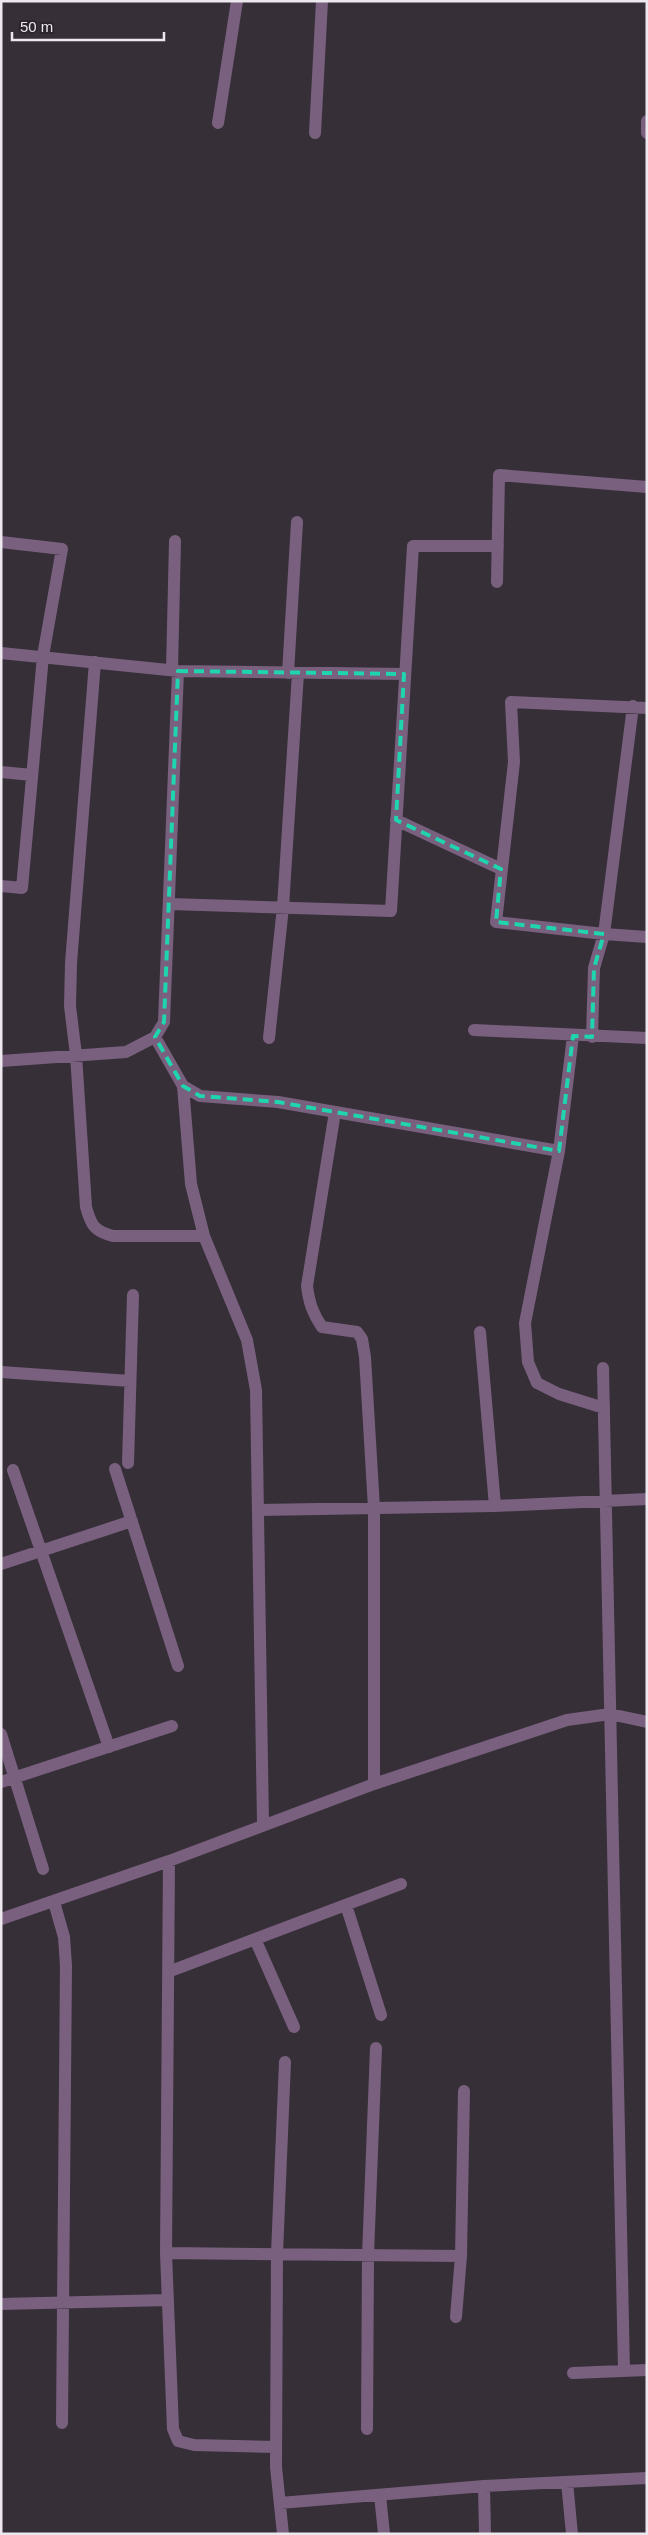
<svg xmlns="http://www.w3.org/2000/svg" width="648" height="2535" viewBox="0 0 648 2535" font-family="Arial,sans-serif">
	<rect width="100%" height="100%" fill="#362f38"/>
	<g fill="none" stroke-linecap="round" stroke-linejoin="round">
		<path stroke="#79607e" stroke-width="12" d="M647,121v12
			M218,123l19,-122
			M315,133l7,-132
			M1,542l61,7 -19,107 -21,232 -21,-2
			M497,582l2,-107 148,12
			M1,653l177,18 226,3
			M95,662l-24,301 -1,43 6,49 10,152c5,18 8,24 27,29h91
			M172,669l3,-128
			M288,673l9,-151
			M647,708l-136,-6 3,60 -18,160 108,12 43,3
			M1,772l31,3
			M396,820l105,49
			M170,904l221,7 22,-365h85
			M474,1030l173,8
			M155,1037l28,49 17,10 78,6 281,49 14,-115
			M592,1037l2,-69 10,-34 29,-228
			M269,1038l14,-131 15,-234
			M1,1061l125,-9 29,-15 9,-15 14,-351
			M183,1086l8,98 13,52 43,104 9,50 7,435
			M335,1112l-28,174c2,17 6,28 15,41l35,5 5,7 3,18 9,151v276
			M559,1151l-34,172 3,39 9,21 22,11 45,14
			M480,1332l15,174
			M603,1368l21,1003
			M1,1372l129,9
			M128,1463l5,-168
			M115,1469l63,197
			M13,1470l96,277
			M259,1510l236,-4 152,-7
			M1,1564l131,-43
			M1,1734l42,135
			M1,1782l171,-56
			M169,1861l-3,392 7,176 5,12 16,4 82,2
			M54,1902l10,35 2,29 -4,457
			M346,1905l35,110
			M1,1919l168,-58 205,-77 193,-64 43,-6 37,8
			M255,1939l39,88
			M168,1972l233,-88
			M166,2253l295,3
			M1,2304l167,-4
			M456,2317l5,-61 3,-165
			M573,2373l74,-3
			M367,2429l1,-174 8,-207
			M567,2482l5,52
			M484,2486l1,48
			M380,2495l4,39
			M280,2503l204,-17 163,-8
			M283,2534l-7,-67 1,-214 8,-191"/>
	</g>
	<path fill="none" stroke="#1fd5b0" stroke-width="4" stroke-dasharray="10 6" stroke-linejoin="round" d="M178,671l226,3 -8,146 105,49 -5,53 108,12 -10,34 -2,69 -19,-1 -14,115 -281,-49 -78,-6 -17,-10 -28,-49 9,-15z"/>
	<rect width="648" height="2535" fill="none" stroke="#ede8ee" stroke-width="5"/>
	<path d="M12 32v8h152v-8" fill="none" stroke="#ede8ee" stroke-width="2.5"/>
	<text x="20" y="32" font-size="15" fill="#ede8ee" stroke="#2c252e" stroke-width="4" paint-order="stroke">50 m</text>
</svg>
